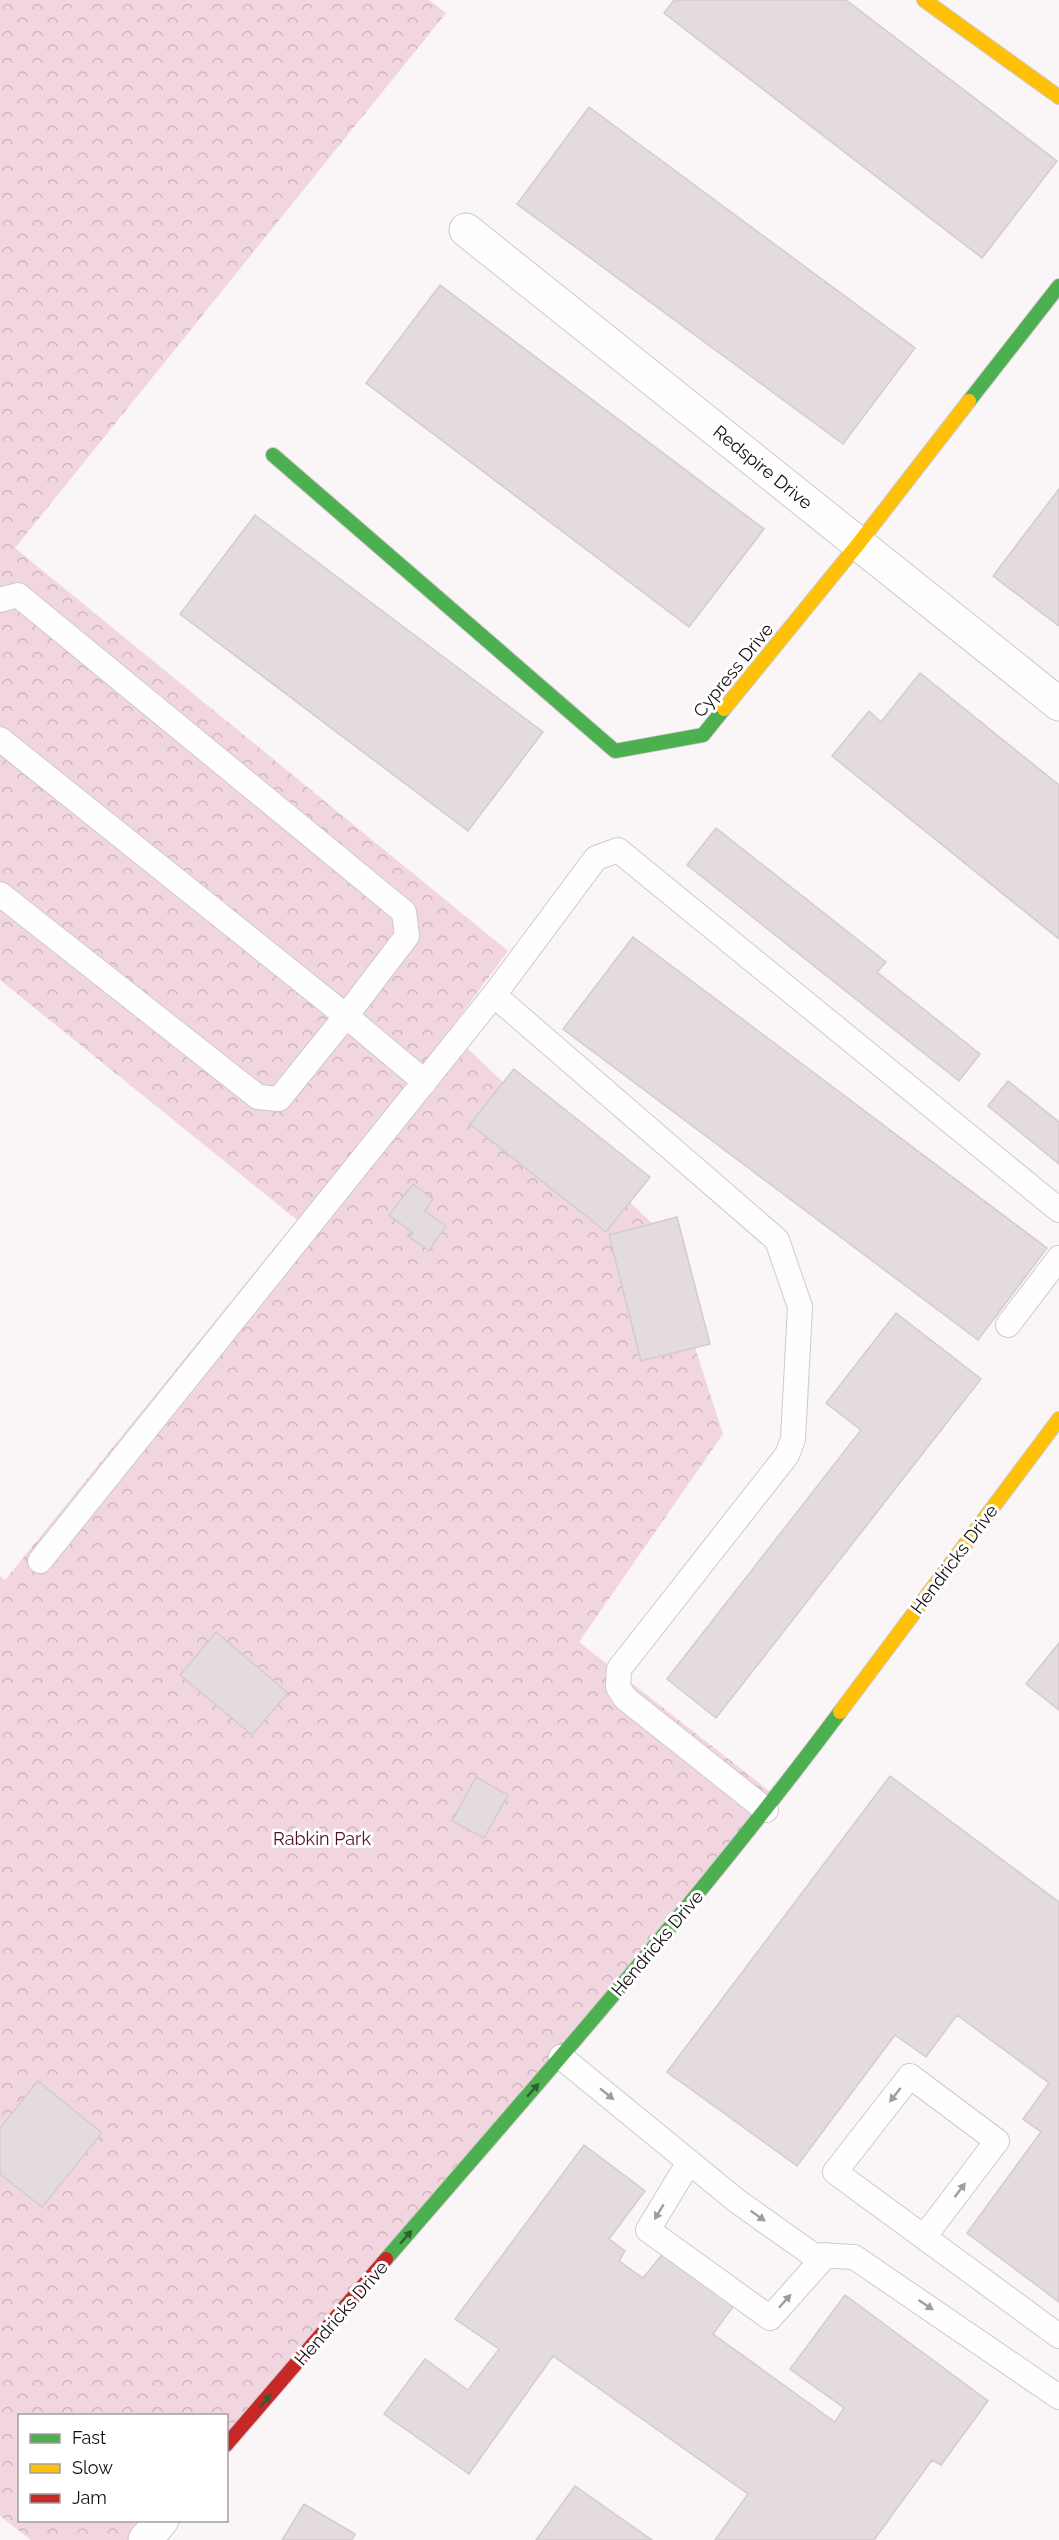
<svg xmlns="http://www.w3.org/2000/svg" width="1059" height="2540" viewBox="0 0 1059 2540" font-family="Raleway,sans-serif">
	<defs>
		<pattern id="forest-crowns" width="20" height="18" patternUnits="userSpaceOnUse" patternTransform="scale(1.5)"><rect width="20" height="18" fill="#f2d6df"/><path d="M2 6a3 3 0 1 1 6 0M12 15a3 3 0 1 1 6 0" fill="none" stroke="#cfb6be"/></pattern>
	</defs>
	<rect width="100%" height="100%" fill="#faf5f7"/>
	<path fill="url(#forest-crowns)" d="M0,0h429l17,13 -431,535 493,403 -59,80 207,196 67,207 -144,208 198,155 -550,656 -1,-37h-206v104l150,1 -17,19h-122l-31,-24v-940l5,4 292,-360 -297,-240z"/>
	<path fill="#e3dbde" stroke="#d3ccce" stroke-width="1.5" d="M674,0h172l211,161 -75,97 -318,-245z
		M589,107l326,241 -72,96 -326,-240z
		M440,285l324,244 -75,98 -323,-244z
		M1059,489v137l-66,-50z
		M255,515l288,217 -75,99 -288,-217z
		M920,673l139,112v154l-227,-183 37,-45 12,11z
		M716,828l170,134 -9,10 103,82 -21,27 -272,-216z
		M633,937l414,311 -69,92 -415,-311z
		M514,1069l136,108 -44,55 -136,-108z
		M1008,1081l51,41v42l-71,-58z
		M413,1184l20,15 -8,12 21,15 -17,25 -19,-14 3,-4 -24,-18z
		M677,1217l33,127 -69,17 -32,-126z
		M896,1313l85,66 -265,339 -49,-39 194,-249 -35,-27z
		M216,1632l72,61 -36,42 -72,-60z
		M1059,1643v67l-33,-26z
		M890,1776l169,126v400l-92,-69 74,-101 -18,-13 26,-36 -92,-68 -31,42 -31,-22 -98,131 -130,-94z
		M476,1777l32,18 -24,43 -32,-17z
		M38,2081l64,52 -60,74 -42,-33v-46z
		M584,2145l61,46 -36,48 16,12 -6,10 24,17 22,-27 70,53 -22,30 122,88 9,-14 -54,-39 55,-74 143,106 -47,64 -9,-5 -58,80h-159l33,-46 -195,-138 -84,118 -85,-60 41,-55 43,31 31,-41 -44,-30z
		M575,2486l77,54h-116z
		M304,2504l51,30 -3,6h-70z"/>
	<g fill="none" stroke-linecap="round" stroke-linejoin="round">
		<defs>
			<path id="lane" d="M0,600l18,-5 386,317 3,24 -61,80 -67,83 -21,-2 -258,-203
				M0,739l346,277 79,66
				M494,995l283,245 23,67 -7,132 -6,16 -168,214 -1,18 7,11 141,112
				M1008,1325l51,-67
				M40,1561l454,-566 102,-137 22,-8 441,360
				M561,2057l176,144 76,54 41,2 205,140
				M689,2162l-41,68 122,88 56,-63
				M924,2237l73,-96 -87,-65 -75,96 224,164"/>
			<path id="street" d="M466,230l593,474
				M145,2540l17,-20"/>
			<path id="fast" d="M969,401l90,-115
				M273,455l342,296 88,-16 21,-26
				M386,2259c155,-179 312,-357 454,-547"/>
			<path id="slow" d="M924,0l135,97
				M724,709l135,-166 110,-142
				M840,1712l219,-293"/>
			<path id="jam" d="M226,2445l160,-186"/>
		</defs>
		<use href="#lane" stroke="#d0c9cc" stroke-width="26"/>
		<use href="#street" stroke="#d0c9cc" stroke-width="35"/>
		<use href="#fast" stroke="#d0c9cc" stroke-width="16"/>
		<use href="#slow" stroke="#d0c9cc" stroke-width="16"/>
		<use href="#jam" stroke="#d0c9cc" stroke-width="16"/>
		<use href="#lane" stroke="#fefefe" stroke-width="24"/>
		<use href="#street" stroke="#fefefe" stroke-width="33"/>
		<use href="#fast" stroke="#4caf50" stroke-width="14"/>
		<use href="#slow" stroke="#ffc107" stroke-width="14"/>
		<use href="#jam" stroke="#c62828" stroke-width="14"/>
	</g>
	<defs><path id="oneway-solid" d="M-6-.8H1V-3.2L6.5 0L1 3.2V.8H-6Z" transform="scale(1.5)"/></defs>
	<g fill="#305e30">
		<use href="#oneway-solid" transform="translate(533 2090) rotate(-49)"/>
		<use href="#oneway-solid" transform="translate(406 2237) rotate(-49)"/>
		<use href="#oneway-solid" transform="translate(265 2401) rotate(-49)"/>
	</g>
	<g fill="#a19d9e">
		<use href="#oneway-solid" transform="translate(607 2094) rotate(39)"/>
		<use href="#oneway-solid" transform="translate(895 2095) rotate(128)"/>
		<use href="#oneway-solid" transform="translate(960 2190) rotate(-53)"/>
		<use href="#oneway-solid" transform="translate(659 2212) rotate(121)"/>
		<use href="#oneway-solid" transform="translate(758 2216) rotate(35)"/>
		<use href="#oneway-solid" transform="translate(785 2301) rotate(-48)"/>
		<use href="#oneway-solid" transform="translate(926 2305) rotate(34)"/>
	</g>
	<g text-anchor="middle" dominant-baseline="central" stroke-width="6" stroke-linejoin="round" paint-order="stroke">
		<g font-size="18" fill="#150c0f" stroke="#fff">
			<text transform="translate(763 467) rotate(39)">Redspire Drive</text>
			<text transform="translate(733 670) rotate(-51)">Cypress Drive</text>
			<text transform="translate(954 1559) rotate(-53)">Hendricks Drive</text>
			<text transform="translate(657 1943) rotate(-50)">Hendricks Drive</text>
			<text transform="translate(341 2313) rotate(-49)">Hendricks Drive</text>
		</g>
		<g font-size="18" fill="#520e2e" stroke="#fff">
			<text x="322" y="1838">Rabkin Park</text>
		</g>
	</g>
	<rect x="18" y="2414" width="210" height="108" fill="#ffffff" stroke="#a19e9f" stroke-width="1.5"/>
	<rect x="30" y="2434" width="30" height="9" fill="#4caf50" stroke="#a19e9f" stroke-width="1.5"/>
	<text x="72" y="2444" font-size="18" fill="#150c0f">Fast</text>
	<rect x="30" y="2464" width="30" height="9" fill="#ffc107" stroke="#a19e9f" stroke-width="1.5"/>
	<text x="72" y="2474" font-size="18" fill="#150c0f">Slow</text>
	<rect x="30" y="2494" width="30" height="9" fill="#c62828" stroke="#a19e9f" stroke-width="1.5"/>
	<text x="72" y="2504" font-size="18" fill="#150c0f">Jam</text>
</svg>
